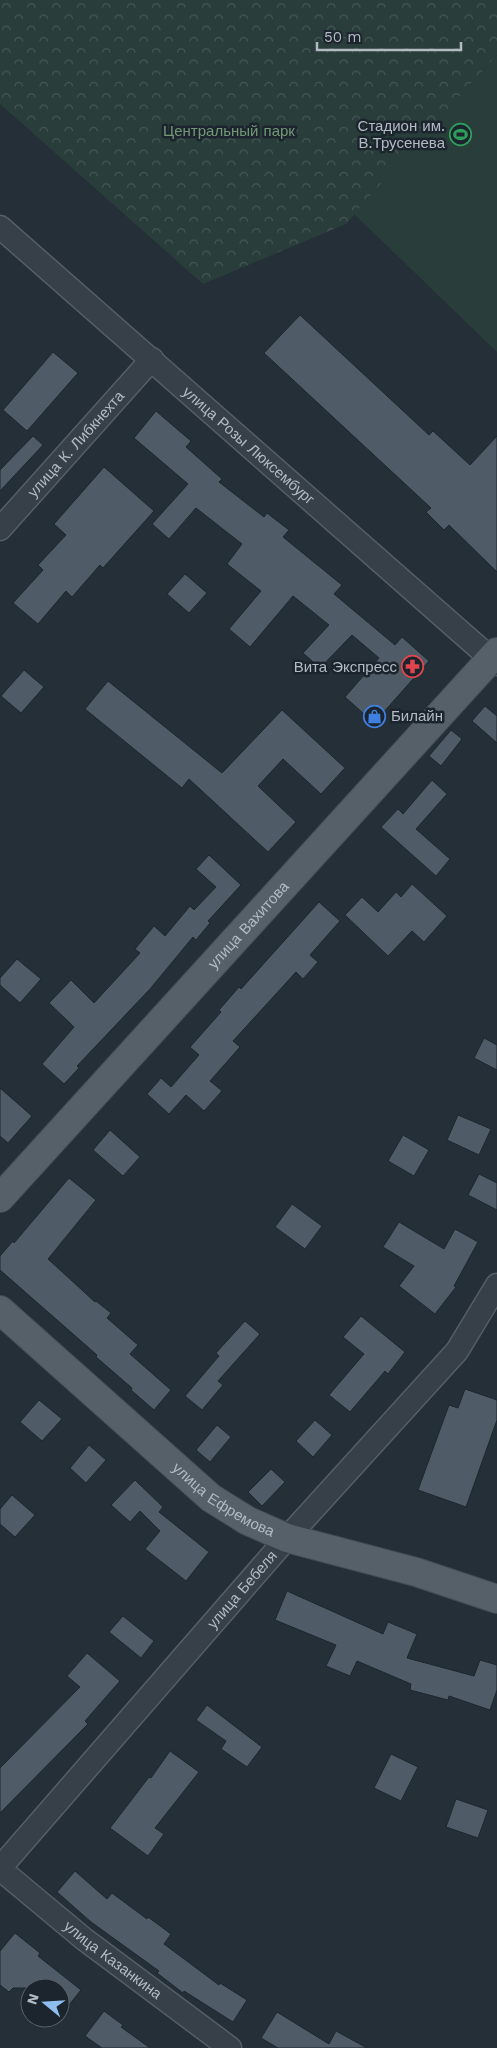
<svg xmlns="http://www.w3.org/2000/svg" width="497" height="2048" viewBox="0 0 497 2048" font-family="'Work Sans',sans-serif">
	<defs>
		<pattern id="park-crowns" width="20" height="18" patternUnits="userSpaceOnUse" patternTransform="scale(1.25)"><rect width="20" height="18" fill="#293d3b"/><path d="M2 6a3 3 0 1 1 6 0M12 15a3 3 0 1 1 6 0" fill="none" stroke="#465756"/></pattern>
	</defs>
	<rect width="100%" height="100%" fill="#242f38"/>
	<path fill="url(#park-crowns)" d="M0,0h497v55l-151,169 -143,60 -203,-180z"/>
	<path fill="#293d3b" d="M497,55v297l-143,-138z"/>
	<path fill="#4f5b66" stroke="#1e272f" d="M300,315l129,120 4,-4 37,34 27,-29v136l-48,-47 -5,5 -18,-18 5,-4 -167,-155z
		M53,352l25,21 -51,58 -24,-21z
		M156,411l35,30 -5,6 36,32 -3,3 45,35 3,-4 22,17 -6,7 59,48 -8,9 61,51 7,-8 27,24 -55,62 -29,-26 34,-39 -27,-23 -32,33 -17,-15 26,-28 -36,-29 -43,51 -21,-18 32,-38 -34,-27 15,-20 -46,-36 -27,31 -17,-15 36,-40 -54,-46z
		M33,436l10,9 -43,46v-21z
		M104,467l50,44 -51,57 -3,-3 -28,32 -6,-6 -28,33 -25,-21 30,-33 -5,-5 28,-30 -12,-11z
		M185,574l22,19 -18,20 -22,-19z
		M24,670l20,17 -23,26 -20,-17z
		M108,681l114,92 60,-63 63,58 -24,26 -38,-35 -25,27 38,36 -28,30 -79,-73 -7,9 -97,-79z
		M485,706l12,10v27l-25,-22z
		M451,730l11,9 -21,27 -12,-10z
		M432,780l15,14 -31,35 34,30 -14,17 -55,-49 17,-18 5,5z
		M209,855l32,30 -33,36 2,2 -14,17 -3,-3 -43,52 -73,77 2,2 -15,16 -22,-20 32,-37 -25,-24 22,-23 23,23 46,-50 -5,-4 19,-23 11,10 25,-30 4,4 22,-23 -20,-18z
		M412,884l35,32 -23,26 -12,-11 -24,25 -43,-41 17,-18 16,15 18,-20 5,5z
		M319,902l21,19 -30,34 8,7 -15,17 -7,-7 -63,69 7,6 -30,34 12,10 -18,20 -18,-16 -17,19 -22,-20 14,-16 10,9 28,-32 -9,-8 31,-35 -2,-2 20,-23 2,2z
		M17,959l24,20 -21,24 -20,-18v-7z
		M484,1038l13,7v25l-23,-12z
		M0,1088l32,28 -24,27 -8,-7z
		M458,1115l33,14 -12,26 -32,-15z
		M110,1130l30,27 -17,19 -30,-26z
		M403,1135l26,15 -15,26 -26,-15z
		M479,1174l18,9v27l-29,-15z
		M69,1178l27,22 -48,59 47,43 1,-1 15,12 -4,5 31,27 -8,9 41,36 -17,20 -23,-20 1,-2 -36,-31 1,-2 -97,-85v-14l13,-15 1,2z
		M292,1204l30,22 -17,23 -30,-22z
		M399,1222l45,27 11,-20 23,13 -24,44 2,1 -21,27 -36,-28 15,-20 -31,-19z
		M361,1316l44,36 -17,22 -3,-3 -35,41 -21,-17 35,-41 -21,-17z
		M245,1321l15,13 -42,47 5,4 -21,25 -17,-14 34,-40 -3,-3z
		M465,1389l32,11v20l-31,87 -48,-17 31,-85 9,3z
		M39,1400l23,19 -20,22 -22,-19z
		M315,1420l17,15 -19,22 -17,-16z
		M217,1425l14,12 -21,25 -14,-12z
		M89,1445l17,15 -20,23 -16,-15z
		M271,1469l14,13 -23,24 -14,-14z
		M135,1480l28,27 -4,5 50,40 -23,29 -41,-32 15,-18 -20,-20 -10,11 -19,-17z
		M12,1495l23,20 -20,22 -15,-13v-15z
		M287,1591l96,43 5,-12 29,12 -10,24 67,18 6,-16 17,5v25l-7,20 -41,-14 -1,4 -38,-10 1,-6 -54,-23 -7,15 -24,-10 10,-21 -61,-25z
		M123,1616l31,25 -13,17 -32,-26z
		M87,1653l33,28 -35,40 3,3 -88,89v-45l80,-81 -13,-11z
		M207,1705l55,42 -15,20 -26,-18 5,-8 -30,-21z
		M170,1751l29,21 -44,56 9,6 -16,22 -38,-28 39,-51 2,1z
		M391,1754l27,13 -17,34 -27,-13z
		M456,1799l32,11 -10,28 -32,-11z
		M75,1871l32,28 5,-6 35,26 1,-2 23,17 -7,10 55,41 1,-2 27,17 -14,22 -49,-31 -1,2 -26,-20 2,-2 -68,-49 -34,-30z
		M15,1933l25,20 -2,3 43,34 -21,26v-28h-47l-4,4 -9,-7v-34z
		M104,2011l19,14 -2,2 29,21h-48l-17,-12z
		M277,2012l52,32 7,-13 31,17h-89l-17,-10z"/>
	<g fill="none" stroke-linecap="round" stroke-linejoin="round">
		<defs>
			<g id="minor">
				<path id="s1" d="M0,227l497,437"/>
				<path id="s2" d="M0,529l152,-170"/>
				<path id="s3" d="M0,1868l287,-330 170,-187 40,-66"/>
				<path id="s4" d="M0,1869l84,70 146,109"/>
			</g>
			<g id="major">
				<path id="s5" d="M0,1198l497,-546"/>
				<path id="s6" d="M0,1310l211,188 37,23 39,17 129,34 81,27"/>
			</g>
		</defs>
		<use href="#minor" stroke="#555e66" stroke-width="25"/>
		<use href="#major" stroke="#434c54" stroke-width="30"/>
		<use href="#minor" stroke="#374048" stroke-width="22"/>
		<use href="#major" stroke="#556068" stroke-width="28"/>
	</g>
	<defs>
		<symbol id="stadium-ring" viewBox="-11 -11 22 22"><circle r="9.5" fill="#1c252d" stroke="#2e9e5b" stroke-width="1.5"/><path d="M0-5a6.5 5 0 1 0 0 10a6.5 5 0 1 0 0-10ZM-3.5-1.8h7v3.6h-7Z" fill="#2e9e5b"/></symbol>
		<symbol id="pharmacy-ring" viewBox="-11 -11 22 22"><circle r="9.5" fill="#1c252d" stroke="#e0444e" stroke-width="1.5"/><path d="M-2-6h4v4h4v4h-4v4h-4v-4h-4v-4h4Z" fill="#e0444e"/></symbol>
		<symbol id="shop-ring" viewBox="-11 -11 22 22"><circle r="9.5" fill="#1c252d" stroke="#3f7fe0" stroke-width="1.5"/><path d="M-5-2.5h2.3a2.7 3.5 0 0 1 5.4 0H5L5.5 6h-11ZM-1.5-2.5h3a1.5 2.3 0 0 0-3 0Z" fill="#3f7fe0"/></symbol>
	</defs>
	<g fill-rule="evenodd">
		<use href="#stadium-ring" x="448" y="122" width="25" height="25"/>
		<use href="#pharmacy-ring" x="400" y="654" width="25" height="25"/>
		<use href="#shop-ring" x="362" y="704" width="25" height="25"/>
	</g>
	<g text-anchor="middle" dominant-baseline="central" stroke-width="5" stroke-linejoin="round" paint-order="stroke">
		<g font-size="15" fill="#b2bbc4" stroke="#1c252d" text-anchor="end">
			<text x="445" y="126">Стадион им.<tspan x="445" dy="17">В.Трусенева</tspan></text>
			<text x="397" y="667">Вита Экспресс</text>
			<text x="391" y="716" text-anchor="start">Билайн</text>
		</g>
		<g font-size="15" fill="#739877" stroke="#1c252d">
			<text x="229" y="131">Центральный парк</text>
		</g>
		<g font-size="15" fill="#b2bbc4" stroke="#1c252d">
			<text stroke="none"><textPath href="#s2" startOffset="114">улица К. Либкнехта</textPath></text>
			<text stroke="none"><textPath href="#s1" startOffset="331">улица Розы Люксембург</textPath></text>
			<text stroke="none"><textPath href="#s5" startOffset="369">улица Вахитова</textPath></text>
			<text stroke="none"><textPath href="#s6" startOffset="294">улица Ефремова</textPath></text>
			<text stroke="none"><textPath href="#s3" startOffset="369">улица Бебеля</textPath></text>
			<text stroke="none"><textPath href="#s4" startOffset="145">улица Казанкина</textPath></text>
		</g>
	</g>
	<g transform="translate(45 2003) rotate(288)"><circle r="24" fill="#1c252d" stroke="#586169"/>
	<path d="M0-4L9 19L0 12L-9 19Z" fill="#8ebeed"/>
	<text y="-8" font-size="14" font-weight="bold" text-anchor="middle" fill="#b2bbc4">N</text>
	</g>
	<path d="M317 42v8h144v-8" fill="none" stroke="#b2bbc4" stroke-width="2.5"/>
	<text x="324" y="42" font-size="15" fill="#b2bbc4" stroke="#1c252d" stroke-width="4" paint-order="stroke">50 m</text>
</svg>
